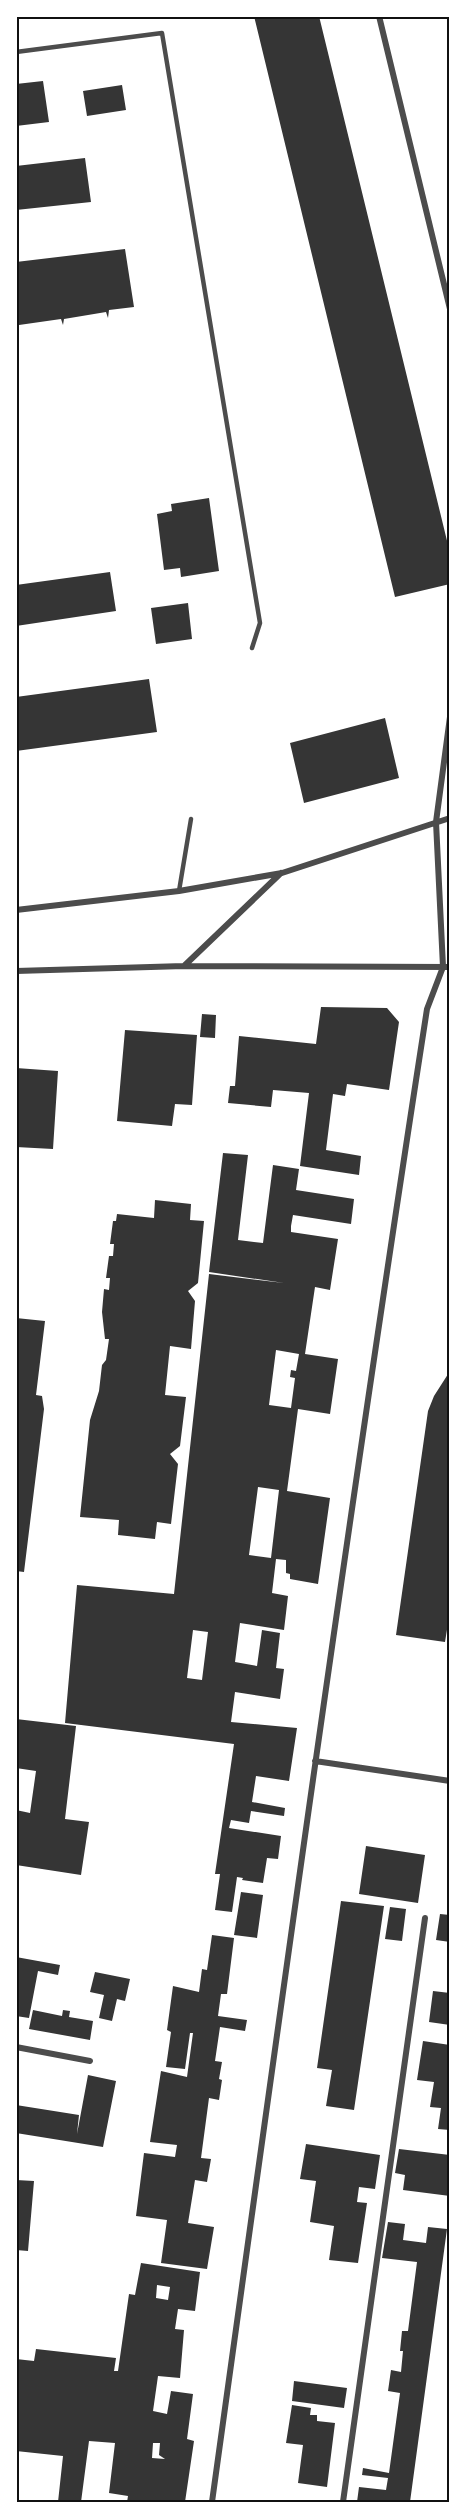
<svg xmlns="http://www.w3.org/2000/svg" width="466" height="2519" viewBox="0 0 466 2519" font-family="'IBM Plex Sans',sans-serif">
	<rect width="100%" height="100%" fill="#fff"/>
	<path fill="#353535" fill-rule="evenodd" d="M254,16h65l131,537v31l-55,13z
		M43,81l6,41 -33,4v-42z
		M122,85l4,25 -39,6 -4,-25z
		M85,158l6,44 -75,8v-44z
		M125,249l9,58 -25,3 -1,8 -2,-6 -42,7 -1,6 -2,-6 -42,6 -3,2v-65z
		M209,498l10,73 -38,6 -1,-9 -16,2 -7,-56 15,-3 -1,-7z
		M110,572l6,39 -100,15v-41z
		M188,603l4,36 -36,5 -5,-36z
		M149,679l8,53 -141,19v-54z
		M385,718l14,60 -95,25 -14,-60z
		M321,1007l66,1 12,14 -10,68 -42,-6 -2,12 -12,-2 -7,56 35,6 -2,19 -59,-9 9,-73 -36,-3 -2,17 -43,-4 2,-17h5l4,-50 77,8z
		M202,1014l14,1 -1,23 -15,-1z
		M125,1030l72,5 -5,70 -17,-1 -3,22 -55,-5z
		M16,1068l42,3 -5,78 -37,-2z
		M223,1153l25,2 -10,85 25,3 10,-78 26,4 -3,21 58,9 -3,25 -58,-9 -2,11v6l47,7 -8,51 -15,-3 -10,67 33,5 -8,55 -32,-5 -11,82 43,7 -12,86 -28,-5v-5l-4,-1v-13l-10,-1 -4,34 16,3 -4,34 -44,-7 -5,39 22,4 5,-36 18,3 -4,35 8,1 -4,30 -45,-7 -4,30 66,6 -8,53 -33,-5 -4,26 33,6 -1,8 -33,-5 -2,12 -18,-3 -2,8 52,8 -3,23 -11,-1 -4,25 -21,-3 1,-2 -6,-1 -5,35 -17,-2 5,-36h-5l19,-130 -169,-21 12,-138 97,9 35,-320 75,9 -75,-11zM276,1350l23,4 -3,17 -5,-1 -1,7 5,1 -4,30 -22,-3zM258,1487l21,3 -8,68 -22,-3zM193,1630l15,2 -6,48 -15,-2z
		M155,1200l36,4 -1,16 14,1 -6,62 -10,8 7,10 -4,48 -21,-3 -5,49 21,2 -6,49 -10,8 8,10 -7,60 -14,-2 -2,17 -37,-4 1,-15 -39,-3 10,-97 9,-29 3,-26 4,-5 3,-21h-4l-3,-27 2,-23 5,1 1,-12h-4l3,-22h4l1,-12h-4l3,-23h3l1,-7 37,4z
		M16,1318l29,3 -9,74 6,1 2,13 -20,163 -8,-1z
		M450,1371v240l-5,31 -49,-7 32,-224 6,-15z
		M16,1719l60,7 -11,93 24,3 -8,53 -65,-10v-55l14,3 6,-42 -20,-3z
		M366,1846l59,9 -7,48 -59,-9z
		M241,1892l22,3 -6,43 -23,-3z
		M341,1901l43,5 -30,204 -28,-4 6,-36 -15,-2z
		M390,1907l16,2 -4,32 -17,-2z
		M440,1914l10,1v27l-14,-2z
		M212,1935l22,3 -7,56h-6l-3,22 29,4 -2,11 -25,-4 -5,34 7,1 -3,17 3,1 -3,20 -10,-2 -8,60 10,1 -4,23 -12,-2 -7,43 26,4 -7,42 -46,-6 6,-43 -31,-4 8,-63 31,4 2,-12 -27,-3 11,-71 26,6 6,-44h-3l-5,36 -19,-2 5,-35 -4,-2 6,-44 26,6 3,-23 5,1z
		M16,1957l44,8 -2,10 -20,-4 -9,47 -13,-2z
		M95,1972l35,7 -5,22 -8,-2 -5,22 -13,-3 5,-23 -14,-3z
		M433,1991l17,2v32l-21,-3z
		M33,2010l29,6 1,-6 7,1 -1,6 24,4 -3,19 -61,-11z
		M423,2041l27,4v85l-12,-1 3,-21 -11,-1 4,-25 -17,-2z
		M88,2075l28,6 -13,66 -87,-14v-28l63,10 -2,19z
		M306,2144l74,11 -5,34 -16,-2 -2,15 10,1 -9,60 -29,-3 5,-34 -24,-4 6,-41 -16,-2z
		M399,2149l51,6v41l-47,-6 2,-15 -10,-2z
		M16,2180l18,1 -6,70 -12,-1z
		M388,2222l17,2 -2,16 23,3 2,-16 19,2 -37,273h-53l2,-15 27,3 2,-12 -26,-3 1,-7 26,5 11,-80 -12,-2 3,-21 10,2 2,-21h-3l2,-20h6l9,-69 -35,-4z
		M141,2263l59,9 -5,39 -17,-2 -3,20 9,1 -4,48 -22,-2 -5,35 14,3 4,-23 22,3 -6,45 7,2 -9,61h-58l1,-6 -19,-3 6,-50 -26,-2 -8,61h-23l5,-46 -47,-5 3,-28h-3v-64l18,2 2,-12 80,9 -2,13h4l11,-77 6,1zM157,2285l13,2 -2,13 -12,-2zM153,2443h7l-1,12 6,4 -13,-1z
		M294,2381l53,7 -3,20 -52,-7z
		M292,2405l19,3 -1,7h7v6l18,2 -8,64 -29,-4 5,-38 -17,-2z"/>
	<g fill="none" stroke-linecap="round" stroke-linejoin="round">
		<path stroke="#4c4c4c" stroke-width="4.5" d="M16,52l146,-19 98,590 -8,25
			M179,891l12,-72"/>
		<path stroke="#4c4c4c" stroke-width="6" d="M379,16l71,293
			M16,910l163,-19 103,-18 168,-55
			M184,966l97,-93
			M16,971l168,-5 266,1
			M315,1761l135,20
			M16,2047l74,14
			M212,2502c69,-498 138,-996 215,-1493l16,-42 -7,-145 14,-105
			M343,2502l82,-584"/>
	</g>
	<rect width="466" height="2519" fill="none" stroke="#ffffff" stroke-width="36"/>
	<rect x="18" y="18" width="430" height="2483" fill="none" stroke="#111" stroke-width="2"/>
</svg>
